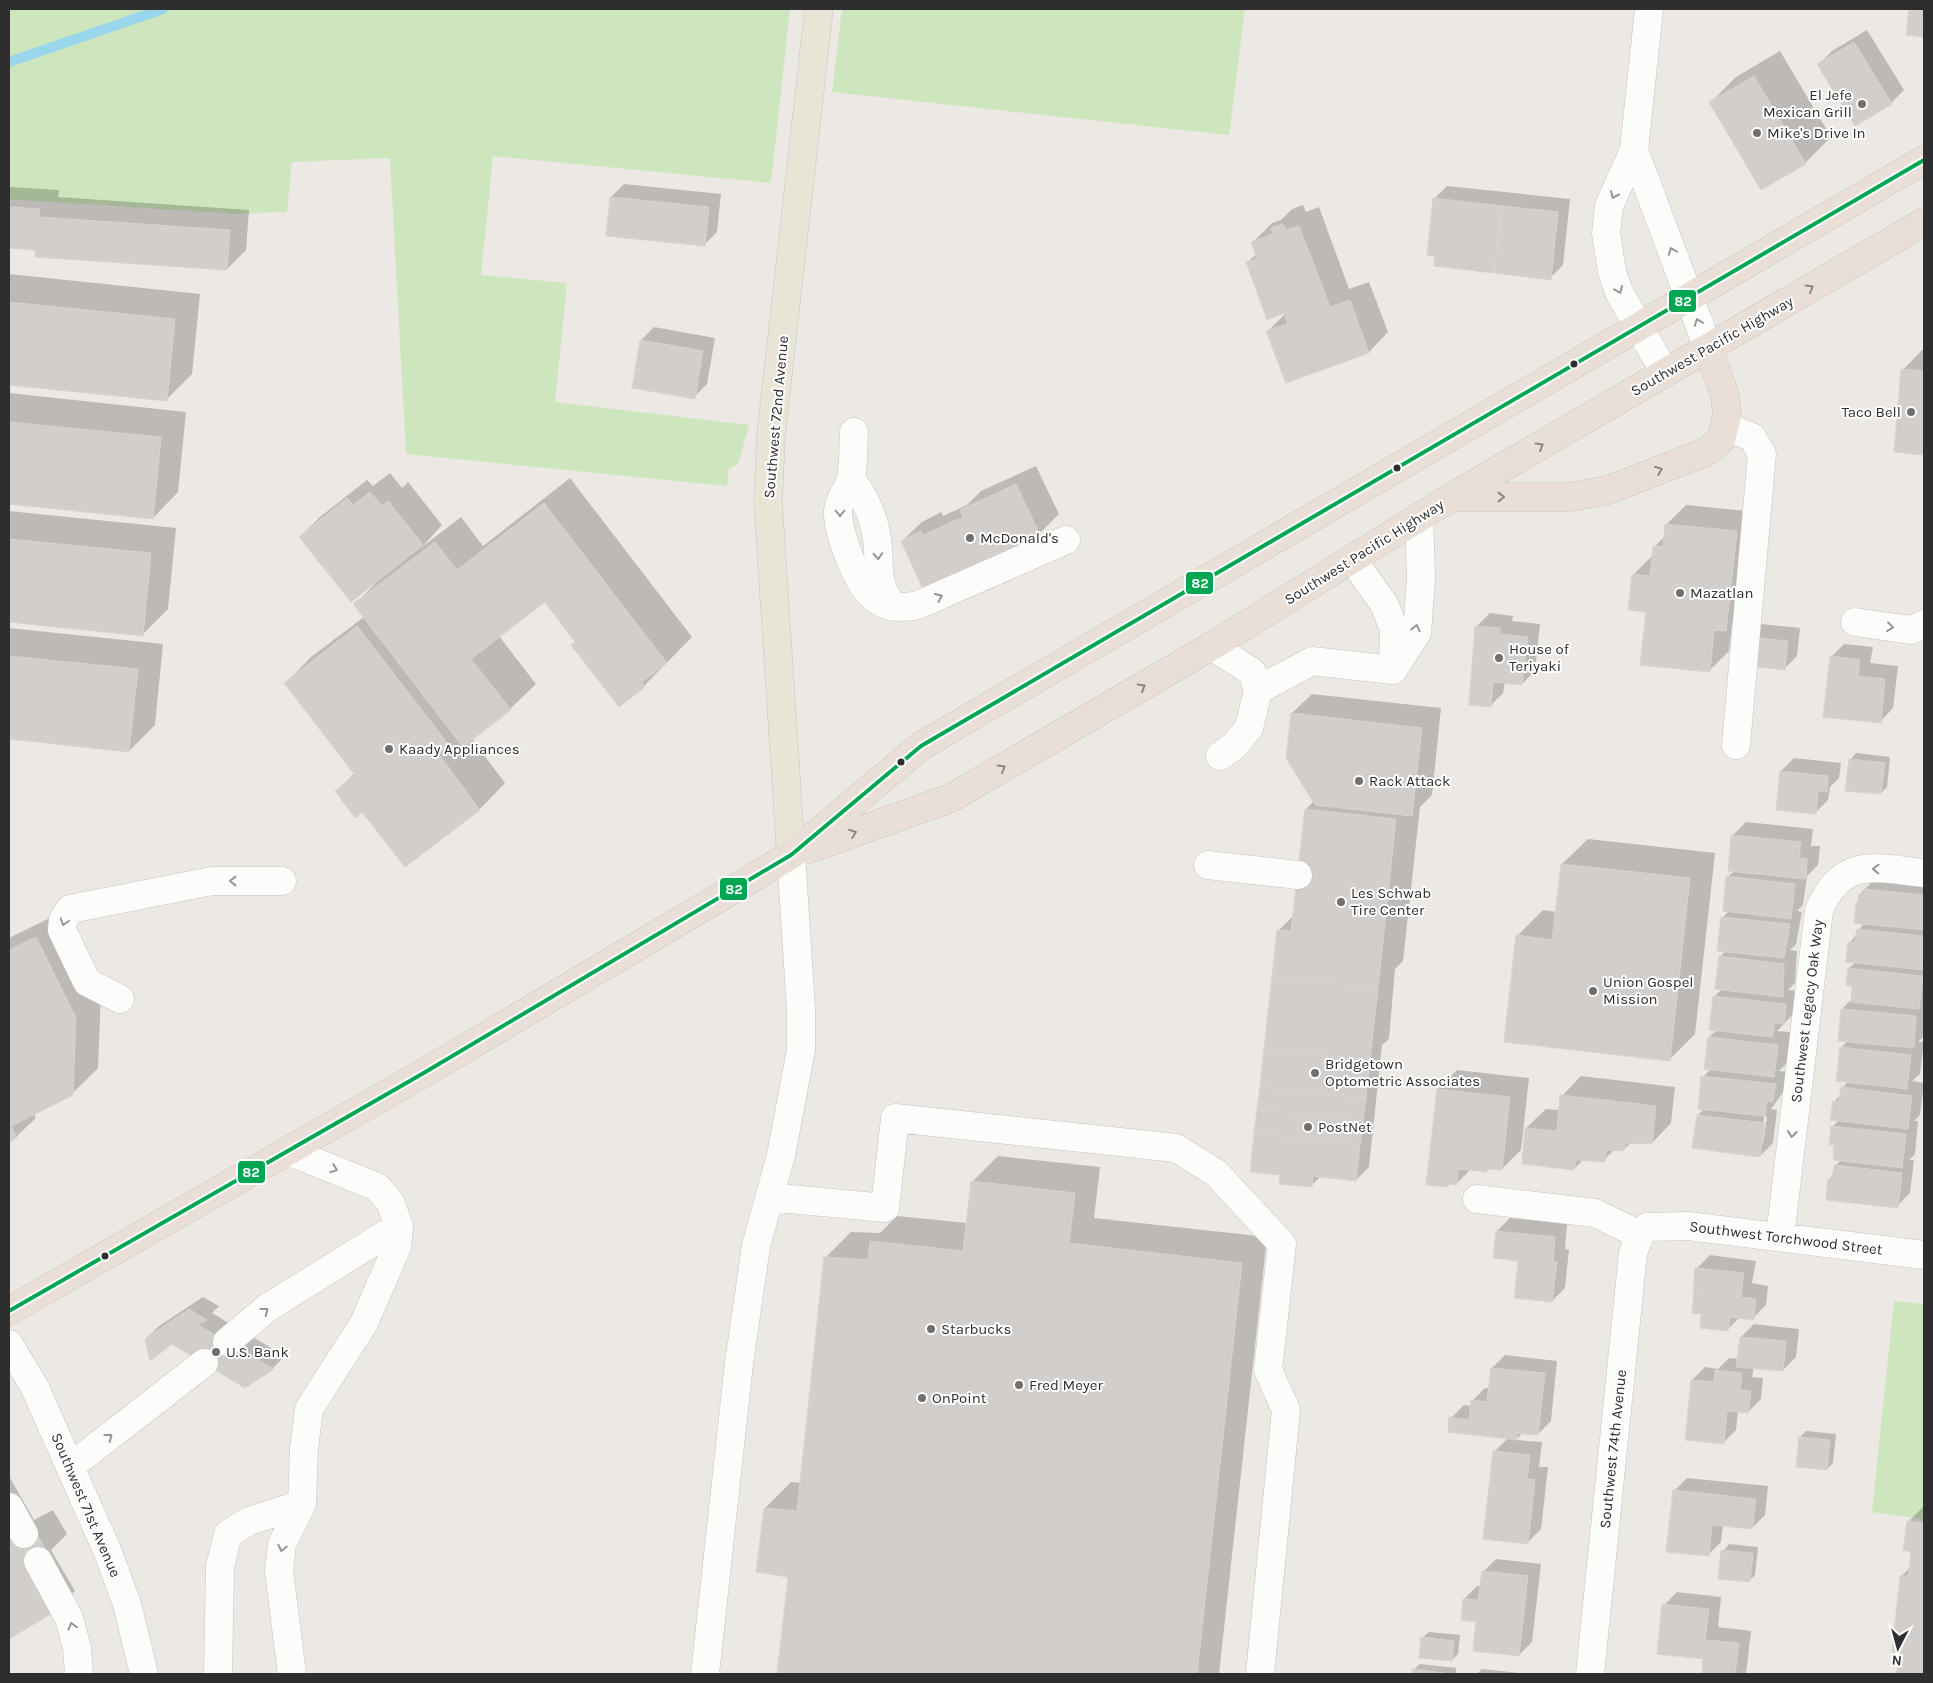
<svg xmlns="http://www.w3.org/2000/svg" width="1933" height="1683" viewBox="0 0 1933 1683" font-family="Karla,sans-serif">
	<rect width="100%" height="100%" fill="#ece8e4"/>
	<path fill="#cee6be" d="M9,9h781l-19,174 -278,-27 -12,119 86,8 -12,119 194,23 -11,40 -9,3 -2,18 -321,-32 -16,-296 -98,4 -5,50 -52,2 -226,-15z
		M842,9h403l-16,126 -397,-43z
		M1894,1301l30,3v215l-52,-7z"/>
	<path fill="#0003" fill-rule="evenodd" d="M1867,30l37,60 -13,13 -72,-39 13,-13z
		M1780,51l51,86 -26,26 -94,-61 25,-25z
		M624,184l97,10 -4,38 -13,13 -93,-48z
		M1447,186l123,13 -7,66 -13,13 -114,-23 -2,-56z
		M9,187l50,3 -1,7 191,13 -3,40 -19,19 -218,-22z
		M1303,205l3,7 13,-5 30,82 20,-7 19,50 -19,20 -82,29 -19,-50 21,-21 -42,-47 9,-9 -4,-11 20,-20 9,-3 11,-11z
		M9,274l191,20 -8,80 -26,26 -157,-16z
		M654,327l61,11 -8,46 -13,13 -53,-57z
		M1922,350h2v104l-29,-3 8,-81z
		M9,393l177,19 -8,80 -25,26 -144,-15z
		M1036,466l23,48 -20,20 -137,7 20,-19 19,-10 2,4 24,-11 14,-14z
		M390,473l12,15 6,-6 34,43 -20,22 39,-30 22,29 87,-68 122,159 -48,49 -25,19 -43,-63 -31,-41 -46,35 37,48 -26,25 -38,30 33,44 -25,26 -74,57 -44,-56 -26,-19 19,-18 -69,-90 25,-26 53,-40 -10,-12 22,-22 -76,-46 20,-20 47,-37 6,6z
		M1686,505l70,7 -11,98 -13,14 -3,27 -20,20 -62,-61 -14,-35 20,-20 1,-8 12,-12 1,-11z
		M9,511l167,17 -8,81 -26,26 -133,-14z
		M1490,613l23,3 -1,5 28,3 -5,47 -13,13 -17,-2 -2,11 -13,13 -13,-80z
		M1760,624l40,4 -3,28 -13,13 -40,-5z
		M9,628l154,16 -8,81 -26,26 -120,-13z
		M1844,644l29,3 -3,16 28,3 -5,42 -13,14 -49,-65z
		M1312,694l129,14 -9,87 -12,12 -17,154 -8,8 -6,70 -7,6 -13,122 -13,13 -35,-4 -10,10 -32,-256 15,-15 12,-106 8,-8 -22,-88z
		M1856,753l34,4 -3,30 -6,6 -31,-33z
		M1794,758l47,5 -2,15 -9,9 -2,13 -13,13 -34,-42z
		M1746,822l67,7 -2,17h9l-2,19 -11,11 -4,29 -6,6 5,1 -6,32 -6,6 7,1 -2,32 -7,7 11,1 -2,19 -20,21 13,1 -3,31 -8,8 9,1 -2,16 -15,21 6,1 -4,33 -13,13 -62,-41 6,-6 -1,-32 8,-8 -2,-32 8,-7 -3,-33 8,-8 -2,-32 6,-7 -4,-32 7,-7 -1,-34 6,-6 -1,-36zM1764,1116l3,1 -4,26h-2z
		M1588,839l127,14 -20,181 -26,26 -152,-124 26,-26 14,2 5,-48z
		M1873,881h51v155l-6,6h6l-4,32 -8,7 12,2 -4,32 -6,6h4l-3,33 -6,6h5l-4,33 -13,13 -68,-27 5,-5 1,-8 6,-6 -5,-16h-6l3,-18 6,-6 -5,-18 7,-8 1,-6 7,-7 -8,-33 7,-8 -6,-31 10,-10 2,-14 -5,-17 7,-6 -6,-19 14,-20 -7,-19 3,-10z
		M62,912l39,80 -3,76 -26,26 -39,19 3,5 -20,19 -7,4v-203z
		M1457,1070l72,8 -8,72 -19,19h-31l-15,15 -5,-1 -3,3 -10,-97z
		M1581,1076l94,11 -4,36 -19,20 -20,-1 -9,8 -8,-1 -11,11 -20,-1 -10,10 -48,-41 20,-19 14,1 2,-14z
		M998,1156l102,11 -6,51 173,19 -48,437h-441l11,-98 -24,-68 26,-26 10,1 24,-225 26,-26 29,1 17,-17 70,7 5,-41z
		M1510,1218l57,6 -2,25 4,1 -4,38 -13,13 -55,-70z
		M1710,1255l46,6 -4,22 16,3 -2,19 -13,13 -13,-1 -12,12 -25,-16 -7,-21 2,-2 -4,-1 3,-21z
		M203,1297l16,9 -7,7 73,43 -12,12 -29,18 -72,-44 -26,-3 13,-13z
		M1754,1324l45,5 -3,28 -13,13 -29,-3 -2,10 11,1 -2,21 -13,13 -10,-1 -2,19 -13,13 -31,-63 13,-13 13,2 11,-11 10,1 2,-22z
		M1505,1355l52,6 -6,60 -13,13 -15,-1 -8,7 27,2 -3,25h9l-7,62 -13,13 -34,-90 14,-14 -57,-20 13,-13 7,1 1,-5 13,-13h5l2,-20z
		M1806,1431l30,3 -3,29 -6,6 -27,-32z
		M9,1476l25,44 19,-10 14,24 -16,16 24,41 -19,19 -47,28z
		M1687,1478l81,8 -3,29 -13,13 -29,-3 -2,17 -13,13 -34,-64z
		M1924,1506v168h-30l5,-5 1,-17 1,-75 9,-10 3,-17 -5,-28z
		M1729,1544l29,3 -3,28 -6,6 -26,-30z
		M1496,1559l45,5 -9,78 -13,13 -42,-34 -13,-22 13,-13h4l2,-14z
		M1677,1592l44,5 -3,30 33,4 -5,43h-43l2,-16 -41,-53z
		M1429,1632l31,3 -2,19 -6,6 -30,-22z
		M1420,1664l36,4v6h-43v-4z
		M1482,1669l38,4v1h-43z"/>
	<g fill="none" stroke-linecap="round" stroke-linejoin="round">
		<path stroke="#99d6ec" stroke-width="10" d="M9,62l154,-53"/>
	</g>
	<path fill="#d1cecb" stroke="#d7d4d0" d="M1909,9h15v28l-18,-2z
		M1854,42l38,62 -37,22 -38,-62z
		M1754,76l52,88 -45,26 -52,-88z
		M610,197l99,10 -4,39 -99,-10z
		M1433,198l69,8 -8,67 -60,-7 1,-10 -8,-1z
		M1502,206l56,6 -7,68 -57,-7z
		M9,207l31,2 -1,8 191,13 -3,40 -192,-13v-7l-26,-2z
		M1283,224l3,6 13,-4 31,81 20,-7 19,53 -83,30 -20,-52 22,-7 -4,-11 -17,7 -21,-58 11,-3 -6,-17 22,-8 -2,-6z
		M9,302l166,17 -8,82 -158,-16z
		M640,340l63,11 -8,48 -63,-11z
		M1901,369l23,2v84l-30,-3z
		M9,422l152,15 -8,82 -144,-15z
		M1016,484l24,51 -117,54 -22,-48 20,-10 2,4 40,-18 -3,-7z
		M370,492l12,14 6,-5 35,44 -72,57 -52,-65 48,-39 6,7z
		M544,503l123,160 -25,19 3,5 -26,20 -48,-62 4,-3 -30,-40 -74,57 40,51 -48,37 -110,-143 82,-62 22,28z
		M1665,524l72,7 -11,100 -12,-1 -4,42 -70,-7 6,-53 -18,-2 4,-36 18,2 3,-30 10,1z
		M9,539l142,14 -8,83 -134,-14z
		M357,626l92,119 -11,8 42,57 -75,57 -43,-55 -7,6 -20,-27 20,-16 -71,-92z
		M1475,626l25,2v6l28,3 -6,48 -29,-3 -2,25 -22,-2z
		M1746,637l42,4 -3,29 -43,-5z
		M9,656l129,13 -9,83 -120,-13z
		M1830,656l30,4 -2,16 27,3 -4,44 -58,-6z
		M1291,713l131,15 -10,88 -97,-11 -29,-47z
		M1849,759l36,4 -4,31 -36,-3z
		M1780,771l48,5 -1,16 -9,-1 -2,23 -40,-4z
		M1305,809l91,10 -18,169 -106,-12 5,-46 14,1z
		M1731,835l70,7 -2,16 8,1 -1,20 -78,-8z
		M1561,864l129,14 -20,183 -166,-19 12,-107 36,5z
		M1726,876l69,8 -4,35 -68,-8z
		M1864,889l60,6v35l-70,-7 2,-20h2l1,-9h5z
		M1721,917l69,7 -6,34 -67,-7z
		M1857,929l67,7 -1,34 -77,-8 2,-20 7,1z
		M36,937l40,81 -3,77 -62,31 -2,-5v-171z
		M1719,956l65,8 -1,33 -68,-8z
		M1848,968l75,8 -4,33 -68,-7 1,-16 -6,-1z
		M1272,976l106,12 -8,72 -106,-11z
		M1713,996l73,8 -2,20 -10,-1 -1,14 -64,-7z
		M1841,1009l75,7 -2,32 -76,-7z
		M1708,1037l70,8 -4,32 -70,-8z
		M1840,1047l71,8 -4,34 -71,-8z
		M1264,1049l106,11 -4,38 -106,-11z
		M1701,1076l75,8 -3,18 -6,-1 -2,15 -67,-7z
		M1260,1087l106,11 -3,23 -106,-12z
		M1841,1087l71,9 -4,33 -78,-9 3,-19 6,1z
		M1437,1089l73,8 -8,73 -15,-1v3l-29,-3 -1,16 -8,-1 -1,3 -22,-2z
		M1560,1095l96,11 -4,38 -27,-1 -1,8 -18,-1 -1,12 -29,-2 -2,10 -52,-6 3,-36 32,3z
		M1257,1109l106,12 -3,24 -106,-12z
		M1697,1115l68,8 -5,34 -68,-9z
		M9,1121l8,17 -8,4z
		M1831,1126l75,8 -4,34 -69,-8 1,-15h-5z
		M1254,1133l106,12 -4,36 -43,-5 -1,11 -33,-3 1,-9 -30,-3z
		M1834,1165l68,8 -4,35 -72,-8 2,-21h4z
		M971,1181l104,12 -6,50 173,20 -45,411h-420l11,-97 -32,-5 8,-64 33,3 27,-254 44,3 2,-19 93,10z
		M1496,1231l59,6 -2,25h4l-5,40 -38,-4 4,-37 -25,-3z
		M1695,1268l49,5 -3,23h-9l24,3 -2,21 -24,-3 -2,14 -28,-3 1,-14 -9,-1 2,-21h10l-11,-1z
		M189,1309l18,11 -9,5 76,44 -29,19 -73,-44 -22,17 -5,-22z
		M1740,1337l46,4 -3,30 -47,-4z
		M1491,1368l54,5 -7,62 -21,-2v7l-69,-8 1,-15 20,3 2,-20 16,2z
		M1715,1370l27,3 -2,17 11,1 -3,22 -21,-2 -3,33 -39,-4 6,-60 23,2z
		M1799,1437l31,3 -3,30 -31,-3z
		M1493,1451l37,4 -3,24 8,1 -7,64 -45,-5z
		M1673,1490l83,9 -4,30 -40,-4 -3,31 -43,-4z
		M1907,1521l17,2v151h-27l2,-21 -7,-1 8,-76h8l3,-24 -8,-2z
		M33,1528l16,27 7,56 -47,28v-110z
		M1721,1550l32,3 -3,29 -32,-3z
		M1482,1571l46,5 -9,80 -46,-5 3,-29 -15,-2 2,-21 15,1z
		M1662,1604l47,5 -4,31 34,3 -4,31h-33l1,-15 -46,-5z
		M1421,1637l33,4 -2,20 -33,-3z
		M1412,1669l39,5h-39z"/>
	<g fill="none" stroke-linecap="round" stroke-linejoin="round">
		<defs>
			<path id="minor" d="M1649,9l-15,141 -25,56 -3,27 6,39 7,20 46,81
				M1634,150l74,198
				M1726,427l26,10 10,17 -26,291
				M854,432c-1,15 0,31 -3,46 -2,11 -12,21 -13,32 -1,22 20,79 39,90 12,8 28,8 41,5l148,-65
				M851,479c14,18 23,37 26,60 4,28 -3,43 16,67
				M1352,559l32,45 10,25 -1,41
				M1855,622l56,8 13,-6
				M1212,646l40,26 6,18 -9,38 -15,18 -14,10
				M1393,670l24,-37 4,-55 -2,-61
				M1258,690l54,-29 81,9
				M1208,865l90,10
				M120,999l-33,-17 -25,-52 1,-10 7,-11 142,-28h70
				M769,1197l116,11 10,-90 281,30 40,25 66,71 -14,126 18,40 -26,264
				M1477,1199l118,14 45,22
				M1780,1237l39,-327c24,-54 55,-42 105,-37
				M227,1342l40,-34 132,-82
				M9,1344l26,44 72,162 20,54 17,70
				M70,1467l134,-104
				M9,1507l15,27
				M38,1561l31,57 8,30 2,26
				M218,1674l2,-107 8,-33 21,-13 53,-17 2,-55 5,-40 55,-86 33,-76 2,-21 -9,-24 -13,-15 -89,-36
				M292,1674l-13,-103 3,-27 20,-40
				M705,1674l34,-311 17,-117 25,-91 20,-105v-41l-10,-154
				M1590,1674l43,-421 7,-18 7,-8 41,-1 236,29"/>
			<path id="major" d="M791,855l-23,-353 3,-67 48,-426"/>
			<path id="highway" d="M1454,497h117l37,-7 98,-38 15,-12 6,-25 -2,-19 -17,-48
				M809,849l142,-51 261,-152 240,-149 472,-275
				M9,1311l413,-237 369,-219 130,-109 1003,-586"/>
		</defs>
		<use href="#minor" stroke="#c5c4c5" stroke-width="29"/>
		<use href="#major" stroke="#c6c5c4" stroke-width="29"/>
		<use href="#highway" stroke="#c6c5c4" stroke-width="29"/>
		<use href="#minor" stroke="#fcfcfb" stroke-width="28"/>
		<use href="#major" stroke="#e8e4d6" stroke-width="28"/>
		<use href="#highway" stroke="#eadfd6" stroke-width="28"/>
		<defs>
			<path id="bus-1" d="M9,1311l413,-237 369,-219 130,-109 1003,-586"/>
		</defs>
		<use href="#bus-1" stroke="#fff" stroke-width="8"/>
		<use href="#bus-1" stroke="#00a651" stroke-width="4"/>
	</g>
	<defs><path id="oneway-chevron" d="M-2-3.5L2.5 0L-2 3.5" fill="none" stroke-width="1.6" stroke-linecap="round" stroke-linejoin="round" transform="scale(1.25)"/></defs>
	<g stroke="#959594">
		<use href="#oneway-chevron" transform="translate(1614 195) rotate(114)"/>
		<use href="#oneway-chevron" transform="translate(1672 251) rotate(-111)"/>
		<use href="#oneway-chevron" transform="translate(1619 290) rotate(67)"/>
		<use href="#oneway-chevron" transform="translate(1698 322) rotate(-110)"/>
		<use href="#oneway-chevron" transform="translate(840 513) rotate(90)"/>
		<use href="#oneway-chevron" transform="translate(878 556) rotate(87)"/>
		<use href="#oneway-chevron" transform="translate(939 597) rotate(-24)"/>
		<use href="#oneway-chevron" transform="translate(1890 627) rotate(7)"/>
		<use href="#oneway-chevron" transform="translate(1416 628) rotate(-78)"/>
		<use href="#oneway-chevron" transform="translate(1876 869) rotate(-178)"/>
		<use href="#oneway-chevron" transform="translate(233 881) rotate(-180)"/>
		<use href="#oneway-chevron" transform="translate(64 922) rotate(108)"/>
		<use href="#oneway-chevron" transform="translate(1792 1134) rotate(97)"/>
		<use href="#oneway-chevron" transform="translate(334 1169) rotate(21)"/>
		<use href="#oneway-chevron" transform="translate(265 1311) rotate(-38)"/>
		<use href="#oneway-chevron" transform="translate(109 1437) rotate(-38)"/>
		<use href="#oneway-chevron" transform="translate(282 1548) rotate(103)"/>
		<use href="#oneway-chevron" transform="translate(72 1626) rotate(-105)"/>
	</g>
	<g stroke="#8c8682">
		<use href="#oneway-chevron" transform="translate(1810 288) rotate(-30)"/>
		<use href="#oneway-chevron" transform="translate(1540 446) rotate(-30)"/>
		<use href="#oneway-chevron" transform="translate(1659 470) rotate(-21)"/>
		<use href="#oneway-chevron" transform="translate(1501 497)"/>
		<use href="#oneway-chevron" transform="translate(1142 687) rotate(-30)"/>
		<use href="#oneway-chevron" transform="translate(1002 768) rotate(-30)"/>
		<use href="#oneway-chevron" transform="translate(853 833) rotate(-20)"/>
	</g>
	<g fill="#706f6e" stroke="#fff" stroke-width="2">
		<circle cx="1862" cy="104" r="5"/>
		<circle cx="1757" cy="133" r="5"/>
		<circle cx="1911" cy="412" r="5"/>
		<circle cx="970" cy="538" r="5"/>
		<circle cx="1680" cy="593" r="5"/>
		<circle cx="1499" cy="658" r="5"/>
		<circle cx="389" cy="749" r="5"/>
		<circle cx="1359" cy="781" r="5"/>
		<circle cx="1341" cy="902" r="5"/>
		<circle cx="1593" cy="991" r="5"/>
		<circle cx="1315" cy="1073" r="5"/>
		<circle cx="1308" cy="1127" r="5"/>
		<circle cx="931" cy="1329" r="5"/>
		<circle cx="216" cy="1352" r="5"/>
		<circle cx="1019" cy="1385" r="5"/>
		<circle cx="922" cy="1398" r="5"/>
	</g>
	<g fill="#2e2e2e" stroke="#fff" stroke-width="2">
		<circle cx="1574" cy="364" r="4.5"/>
		<circle cx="1397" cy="468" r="4.5"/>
		<circle cx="901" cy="762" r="4.5"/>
		<circle cx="105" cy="1256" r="4.5"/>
	</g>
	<g text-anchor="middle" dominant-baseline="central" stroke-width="4" stroke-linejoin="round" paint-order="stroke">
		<g font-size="15" fill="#2e2e2e" stroke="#fff" text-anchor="start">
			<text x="1852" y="95" text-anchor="end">El Jefe<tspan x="1852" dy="17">Mexican Grill</tspan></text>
			<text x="1767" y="133">Mike's Drive In</text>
			<text x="1901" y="412" text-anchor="end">Taco Bell</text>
			<text x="980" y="538">McDonald's</text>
			<text x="1690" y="593">Mazatlan</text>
			<text x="1509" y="649">House of<tspan x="1509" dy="17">Teriyaki</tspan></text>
			<text x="399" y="749">Kaady Appliances</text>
			<text x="1369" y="781">Rack Attack</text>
			<text x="1351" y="893">Les Schwab<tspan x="1351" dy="17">Tire Center</tspan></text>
			<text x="1603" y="982">Union Gospel<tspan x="1603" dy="17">Mission</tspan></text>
			<text x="1325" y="1064">Bridgetown<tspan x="1325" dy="17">Optometric Associates</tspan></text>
			<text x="1318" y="1127">PostNet</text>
			<text x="941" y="1329">Starbucks</text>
			<text x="226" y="1352">U.S. Bank</text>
			<text x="1029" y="1385">Fred Meyer</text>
			<text x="932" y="1398">OnPoint</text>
		</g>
		<g font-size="15" fill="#2e2e2e" stroke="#fff">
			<text transform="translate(1712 346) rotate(-30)">Southwest Pacific Highway</text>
			<text transform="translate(776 417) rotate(-85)">Southwest 72nd Avenue</text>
			<text transform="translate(1364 552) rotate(-32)">Southwest Pacific Highway</text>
			<text transform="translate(1807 1011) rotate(-83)">Southwest Legacy Oak Way</text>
			<text transform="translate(1786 1238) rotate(7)">Southwest Torchwood Street</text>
			<text transform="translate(1613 1449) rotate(-84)">Southwest 74th Avenue</text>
			<text transform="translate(86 1505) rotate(67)">Southwest 71st Avenue</text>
		</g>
	</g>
	<g stroke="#fff" stroke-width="2">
		<rect x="1668" y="289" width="29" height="24" rx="5" fill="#00a651"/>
		<rect x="1185" y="571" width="29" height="24" rx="5" fill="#00a651"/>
		<rect x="719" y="877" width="29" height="24" rx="5" fill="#00a651"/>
		<rect x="237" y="1160" width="29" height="24" rx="5" fill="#00a651"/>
	</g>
	<g font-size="14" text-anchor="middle" font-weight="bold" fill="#fff">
		<text x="1683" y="306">82</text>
		<text x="1200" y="588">82</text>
		<text x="734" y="894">82</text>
		<text x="251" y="1177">82</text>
	</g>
	<rect width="1933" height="1683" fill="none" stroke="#2e2e2e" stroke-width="20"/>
	<g transform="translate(1898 1648) rotate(186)" stroke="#ffffff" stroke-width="4" paint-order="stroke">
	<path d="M0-4L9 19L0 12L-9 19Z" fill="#2e2e2e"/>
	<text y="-8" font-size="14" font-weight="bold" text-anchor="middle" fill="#2e2e2e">N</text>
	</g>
</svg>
